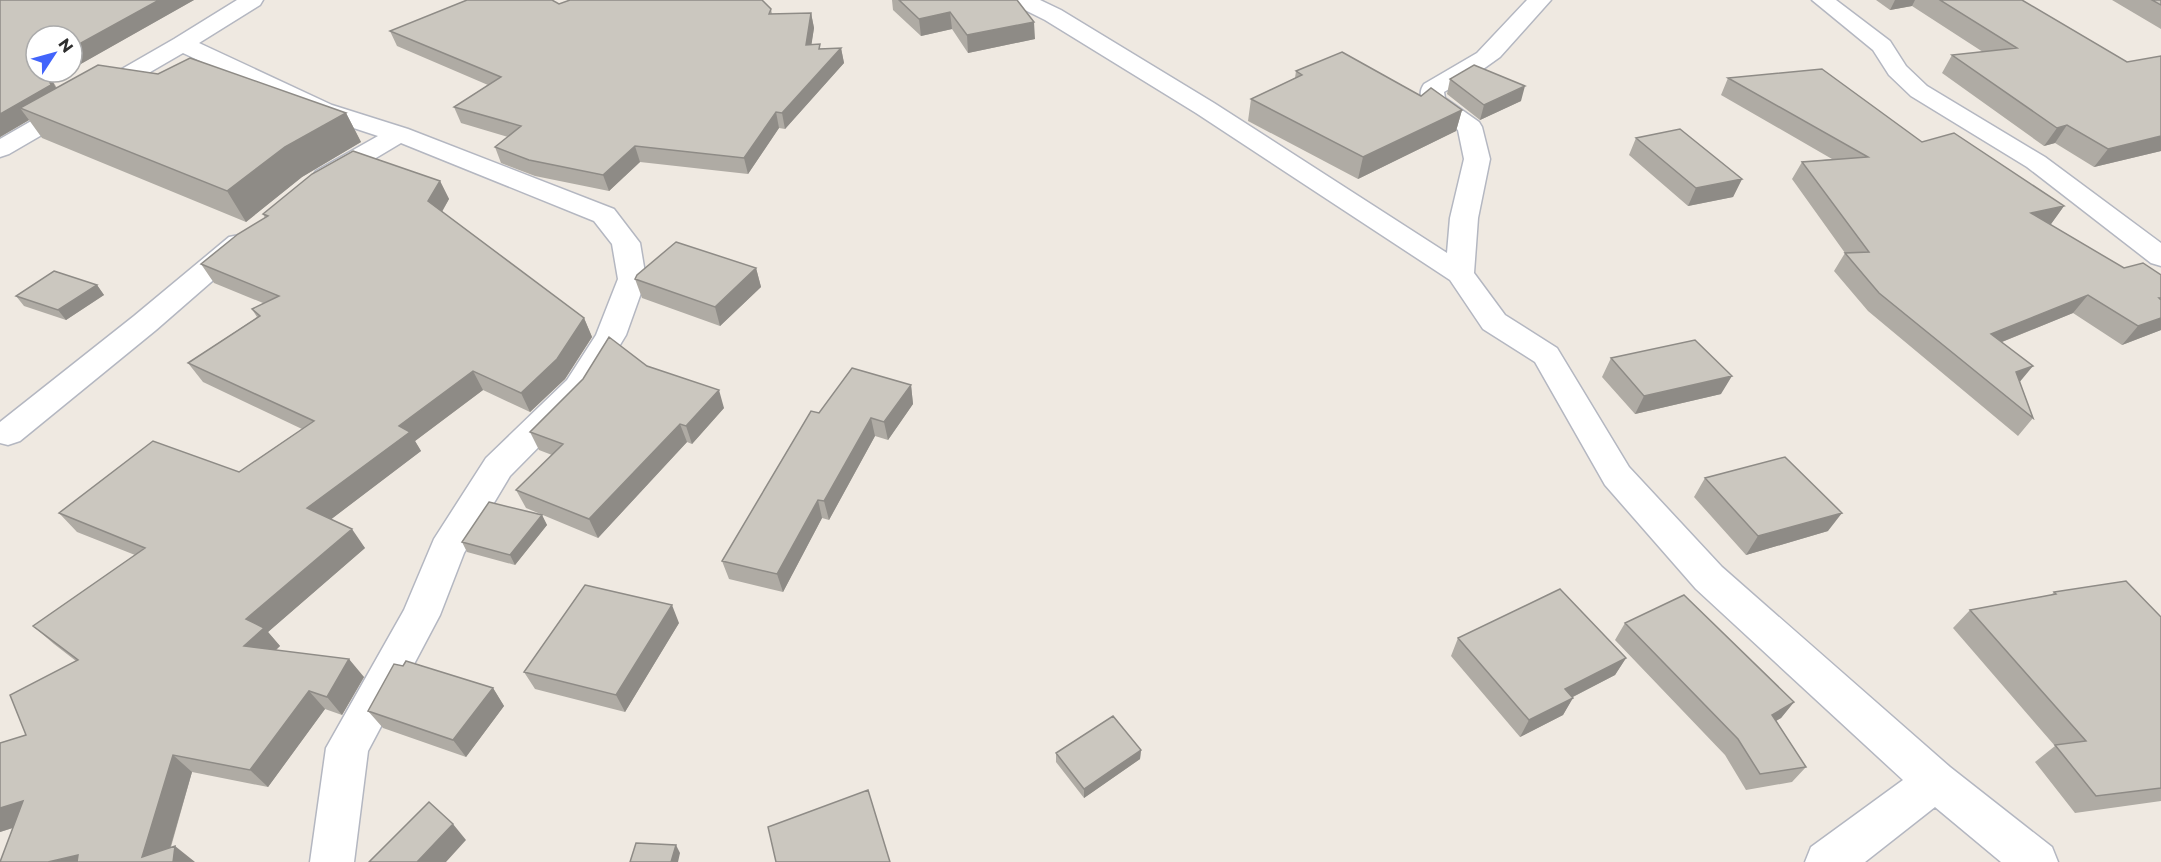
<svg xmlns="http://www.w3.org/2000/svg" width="2161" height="862" viewBox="0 0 2161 862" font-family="Montserrat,sans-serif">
	<rect width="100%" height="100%" fill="#efe9e1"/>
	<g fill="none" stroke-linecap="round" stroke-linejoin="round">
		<defs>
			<path id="minor" d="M237,0h26l-3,5 -61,38 133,62 76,24 206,80 26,34 6,36 -20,56 -37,61 -79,80 -46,77 -24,62 -72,136 -14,111h-44l16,-114 78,-138 30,-71 52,-81 81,-78 29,-45 22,-56 -6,-35 -18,-23 -193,-78 -67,40 -9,2 -9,-2 -4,-6 4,-6 62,-35 -64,-21 -131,-62 -174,101 -9,3v-18l174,-100z
				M1012,0h28l21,10 153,93 233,150 3,-35 14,-59 -6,-29 -33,-24c-5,-7 -6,-15 -1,-22l53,-31 50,-53h24l-51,57 -21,15 -35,20 1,6 34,24 3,5 8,32 -12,59 -4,55 31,42 52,33 72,119 93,100 228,200 102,80 6,15h-57l-66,-55 -70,55h-60l6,-15 92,-67 -207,-191 -91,-104 -70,-123 -52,-33 -33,-49 -254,-167 -151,-93 -30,-15z
				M1812,0h24l54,41 16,25 21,20 118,71 116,86v23l-10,-3 -124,-96 -116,-71 -22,-21 -16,-25z
				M239,235l10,2 4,6 -4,6 -93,81 -136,111 -12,4 -8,-2v-21l134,-106 95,-79z"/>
		</defs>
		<use href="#minor" stroke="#b4b7c1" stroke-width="3"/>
		<use href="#minor" fill="#fff" fill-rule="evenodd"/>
	</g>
	<path fill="#afaba4" d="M0,0h194l-142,80 5,8 289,25 15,29 -59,35 -56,45 -204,-84 -13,-18 -29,17z
		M892,0h125l18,39 -67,14 -16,-24 -31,7 -28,-26z
		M1876,0h146l139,151 -67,16 -39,-24 -11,3 -102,-73 10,-18 31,-3 -71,-46 -22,4z
		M2112,0h49v29z
		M559,4l212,5 1,5 39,-1 3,15 -3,17 10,4 20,-1 3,15 -59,66 -6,-1 -31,46 -108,-12 -31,29 -74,-15 -34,-13 -6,-16 13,-10 -47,-14 -7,-16 34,-22 -91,-39 -7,-15z
		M1296,71l125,25 41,14 -6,21 -98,48 -110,-58 3,-22 44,-21z
		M1728,78l194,64 142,64 -13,18h-1l111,106 -39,15 -49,-32 -71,29 18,40 13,36 -15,18 -150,-125 -34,-40 11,-18 -53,-74 10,-17 30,-3 -111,-64z
		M1450,79l71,22 -41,19 -33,-26z
		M1636,138l106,41 -9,18 -45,9 -59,-51z
		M440,181l9,18 -7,13 142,106 8,19 -27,42 -35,33 -47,-22 -68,51 6,10 -90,68 34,29 -97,84 12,14 -4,4 88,27 -22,38 -17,-6 -57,78 -76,-15 -21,75 24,15 -182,-34 -13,4v-89l26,-8 50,-74 -22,-17 -21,-18 102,-71 -58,-23 -18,-19 180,-41 63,-43 -99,-47 -15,-19 69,-46 -5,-8 11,-6 -49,-20 -13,-19 64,-46 -2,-4z
		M756,268l5,19 -41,39 -78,-28 -7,-19z
		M97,285l7,10 -38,25 -42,-14 -8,-10z
		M1611,358l110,36 -86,20 -33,-37z
		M647,366l77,42 -32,36 -5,-2 -89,96 -72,-30 -10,-18 36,-35 -13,-5 -9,-18z
		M911,385l2,19 -25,36 -13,-4 -46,84 -7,-2 -39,74 -54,-13 -7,-18 97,-148z
		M1705,478l123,53 -82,24 -52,-58z
		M542,515l5,10 -32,40 -48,-13 -5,-10z
		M2054,592l107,25v184l-86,12 -40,-51 20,-16 -102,-118 17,-18 81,-15z
		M679,623l-54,89 -90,-23 -11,-17z
		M1625,623l169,79 -13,16 -5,3 30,46 -14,15 -46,8 -21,-35 -110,-115z
		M1458,638l168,20 -11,17 -42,22 -10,18 -43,22 -69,-81z
		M493,688l11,18 -38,51 -83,-29 -15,-17z
		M1141,750l-1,9 -56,39 -28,-36v-9z"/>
	<path fill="#8e8b86" d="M159,0h35l-122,69v-21z
		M1895,0h20l-3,6 -22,4z
		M950,12l2,17 -31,7 -2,-17z
		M811,13l3,15 -5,33 -3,-16z
		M1034,22l1,17 -67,14 -1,-18z
		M841,48l3,15 -59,66 -3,-16z
		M40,72h27l-15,8 10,21 -42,7 9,12 -29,17v-23z
		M1525,86l-4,15 -41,19 4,-15z
		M1462,110l-6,21 -98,48 5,-22z
		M776,112l3,16 -31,46 -4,-16z
		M346,113l15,29 -59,35 -56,45 -19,-31 58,-44z
		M2067,125l-12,18 -11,3 13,-18z
		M2161,136v15l-67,16 14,-18z
		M635,146l5,16 -31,29 -6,-16z
		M1742,179l-9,18 -45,9 8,-18z
		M440,181l9,18 -12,21 -9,-19z
		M2064,206l-13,18 -32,7 12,-18z
		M756,268l5,19 -41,39 -5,-19z
		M97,285l7,10 -38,25 -8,-10z
		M2088,295l-15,18 -96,39 14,-18z
		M584,318l8,19 -27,42 -35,33 -9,-19z
		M2161,318v12l-39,15 16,-19z
		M2033,366l-15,18 -2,-12z
		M473,371l10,19 -68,51 6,10 -100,76 -14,-19 92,-82z
		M1732,376l-11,18 -86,20 9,-18z
		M911,385l2,19 -25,36 -4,-18z
		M719,390l5,18 -32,36 -6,-18z
		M871,418l4,18 -46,84 -5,-19z
		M680,424l7,18 -89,96 -9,-19z
		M818,500l4,18 -39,74 -6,-18z
		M1842,513l-14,18 -82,24 12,-19z
		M542,515l5,10 -32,40 -5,-10z
		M352,529l13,19 -97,84 12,14 -19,18 -17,-18 2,-27z
		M672,605l7,18 -54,89 -9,-17z
		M1626,658l-11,17 -60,31 10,-17z
		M349,659l15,18 -22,38 -15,-18z
		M493,688l11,18 -38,51 -13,-17z
		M309,691l16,18 -57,78 -18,-17z
		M1573,698l-10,17 -43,22 9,-17z
		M1794,702l-13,16 -22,13 13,-16z
		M1141,750l-1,9 -56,39v-9z
		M173,755l19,17 -26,90 -24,-5z
		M23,801l23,16 -46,15v-24z
		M453,824l13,16 -20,22h-29z
		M676,845l4,8 -2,9h-7z
		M175,846l20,16h-22z
		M78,855l9,7h-39z"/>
	<path fill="#cbc7bf" stroke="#8e8b86" stroke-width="1.5" d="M0,0h159l-87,48v-12h-36v36h10l5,13 -51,29z
		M467,0h85l7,4 11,-4h192l9,9 -2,5 42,-1 -5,32 14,-1 -1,5 22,-1 -59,65 -6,-1 -32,46 -109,-12 -32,29 -74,-15 -34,-13 26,-21 -67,-19 47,-30 -111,-46z
		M899,0h118l17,22 -67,13 -17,-23 -31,7z
		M1940,0h82l105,62 34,-6v80l-53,13 -41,-24 -10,3 -105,-73 65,-7z
		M2152,0h9v5z
		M1342,52l79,44 10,-8 31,22 -99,47 -112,-58 51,-24 -6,-4z
		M190,58l156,55 -61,34 -58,44 -207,-83 78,-43 60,9z
		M1474,65l51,21 -41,19 -34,-26z
		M1822,69l100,73 32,-9 110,73 -33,7 93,55 19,-5 18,12v23h-2l2,2v18l-23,8 -50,-31 -97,39 42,32 -17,6 17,46 -154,-125 -34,-40 24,-1 -67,-90 66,-5 -140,-79z
		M1680,129l62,50 -46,9 -60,-50z
		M353,151l87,30 -12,20 156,117 -27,41 -36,34 -48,-22 -74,55 11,6 -103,76 45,21 -106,90 18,9 -20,18 105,13 -22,38 -18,-6 -59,79 -77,-15 -31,102 33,-11 -2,16h-96l1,-7 -30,7h-48l23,-61 -23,7v-65l26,-8 -16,-40 68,-35 -45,-34 112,-78 -86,-35 94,-72 86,31 75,-51 -126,-58 72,-47 -8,-7 27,-13 -78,-32 37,-30 30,-18 -5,-2 49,-40z
		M676,242l80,26 -41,39 -80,-28 2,-4z
		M54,271l43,14 -39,25 -42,-14z
		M609,337l38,29 72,24 -33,36 -6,-2 -91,95 -73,-29 47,-46 -33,-12 53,-53z
		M1695,340l37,36 -88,20 -33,-38z
		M852,368l59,17 -27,37 -13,-4 -47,83 -6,-1 -41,74 -55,-13 89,-150 8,2z
		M1785,457l57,56 -84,23 -53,-58z
		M489,502l53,13 -32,40 -48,-13z
		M2126,581l35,36v171l-65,8 -41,-51 31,-4 -116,-131 86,-16 -2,-2z
		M585,585l87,20 -56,90 -92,-23z
		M1560,589l66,69 -61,31 8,9 -44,22 -71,-82z
		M1684,595l110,107 -22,13 34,52 -46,7 -22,-35 -113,-116z
		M406,661l87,27 -40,52 -85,-29 26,-47 9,2z
		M1113,716l28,34 -57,39 -28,-36z
		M868,790l22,72h-114l-8,-35z
		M429,802l24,22 -36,38h-48z
		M636,843l40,2 -5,17h-41z"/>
	<g transform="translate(54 54) rotate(54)"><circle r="28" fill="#ffffff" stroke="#ababab" stroke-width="1.5"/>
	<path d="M0-4.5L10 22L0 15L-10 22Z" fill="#4264fb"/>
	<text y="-9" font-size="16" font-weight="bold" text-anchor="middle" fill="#2e2e2e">N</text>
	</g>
</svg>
